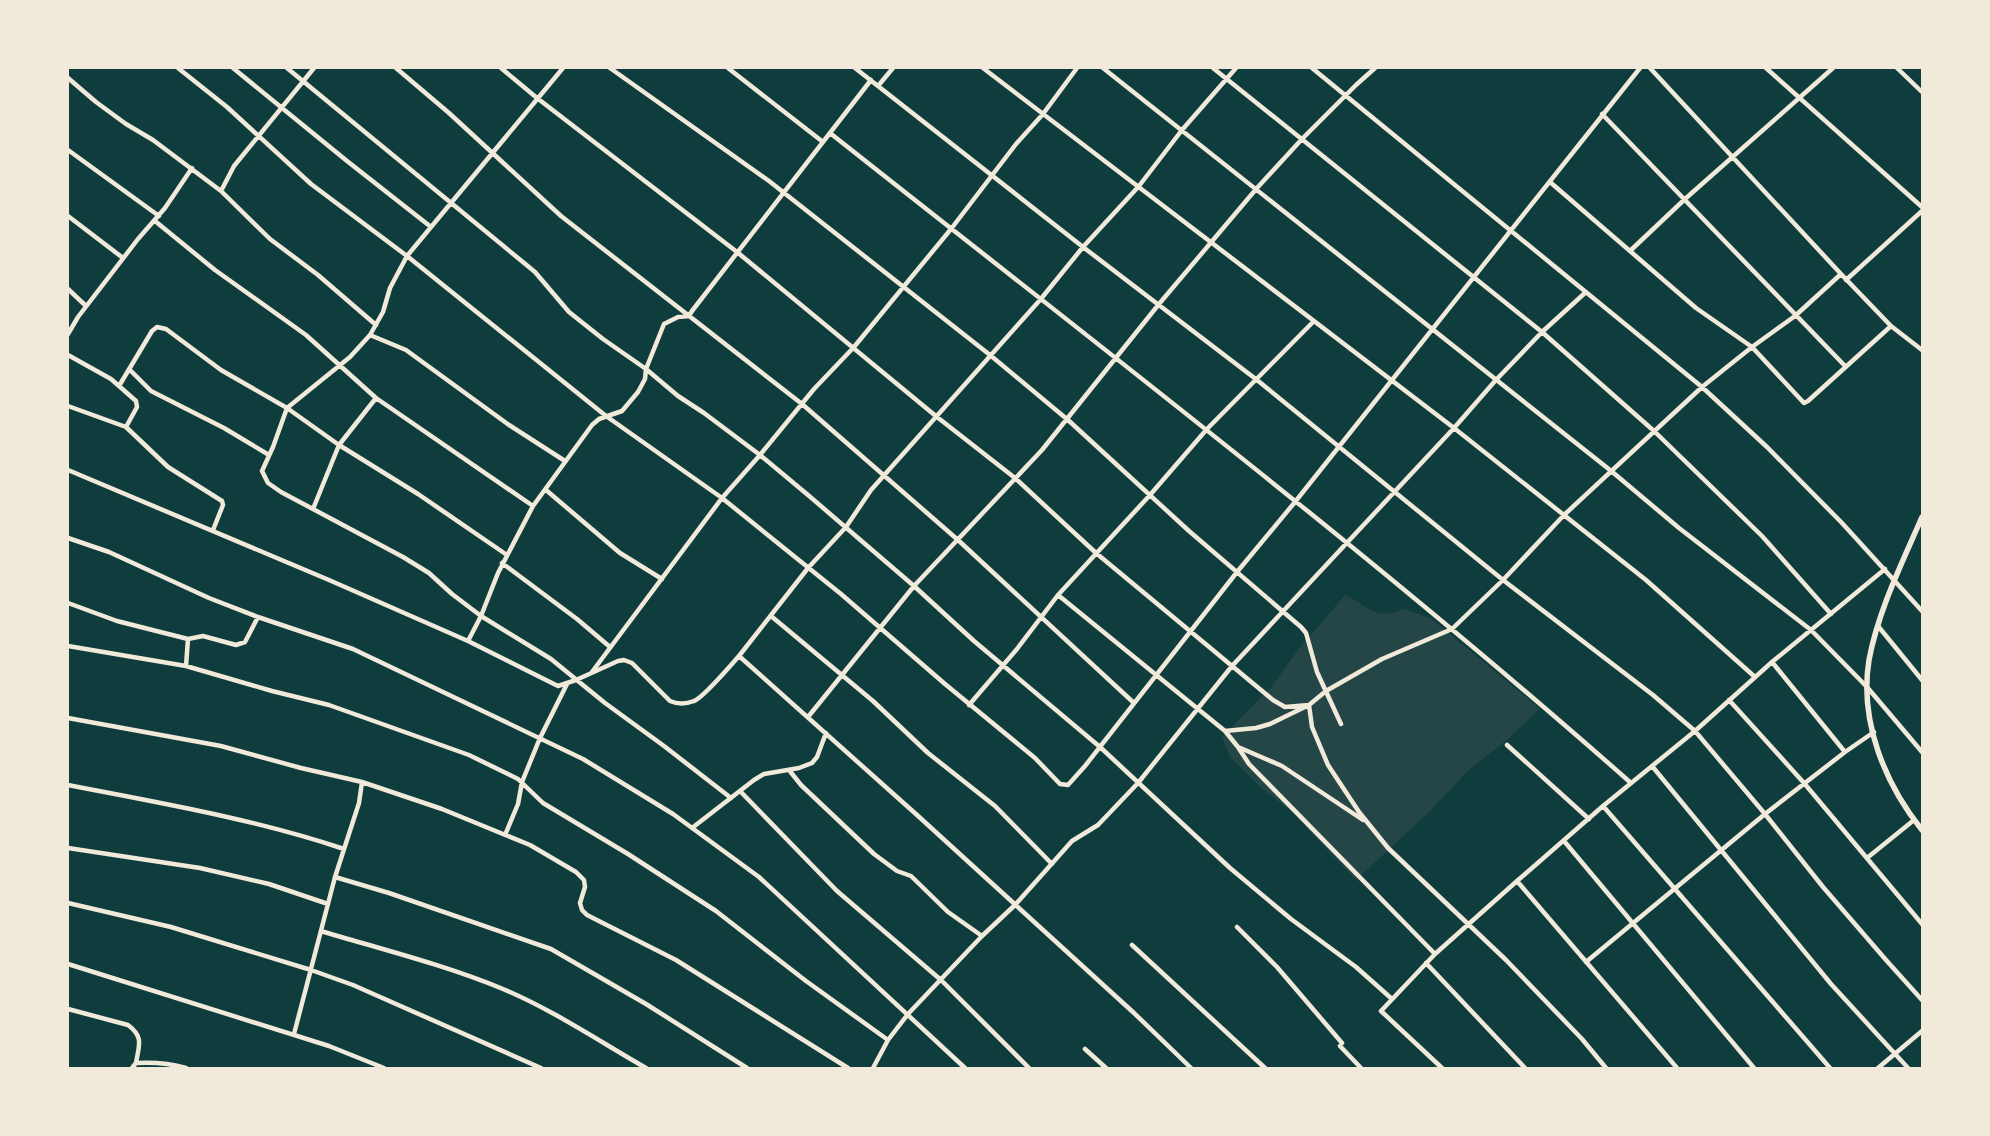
<svg xmlns="http://www.w3.org/2000/svg" width="1990" height="1136" viewBox="0 0 1990 1136" font-family="Cabin,sans-serif">
	<rect width="100%" height="100%" fill="#0f3d3e"/>
	<path fill="#244646" d="M1345,595c24,11 30,26 59,14l28,10 108,90 -31,29 -41,33 -41,43 -71,66 -66,-70 -30,-23 -30,-30 -8,-20 50,-51 26,-36z"/>
	<g fill="none" stroke-linecap="round" stroke-linejoin="round">
		<path stroke="#f1e9da" stroke-width="4.5" d="M178,68l49,39 84,77 96,72 199,160 116,82 119,96 104,90 90,74 25,26 8,1 17,-19 152,-194 58,-70 345,-434
			M233,68l114,93 84,66
			M287,68l248,204 34,40 34,27 43,30 32,27 26,17 56,42 48,40 106,91 60,55 126,106 130,121 61,51 65,48 36,32
			M314,68l-80,98 -13,25 49,48 48,36 58,50
			M396,68l53,45 112,103 241,188 156,136 176,163
			M501,68l36,30 200,154 200,165 78,61 81,75 177,147 12,7 24,-2 3,22 16,38 31,47 29,36 118,112 76,79 24,29
			M563,68l-156,188 -17,32 -7,24 -13,23 -20,22 -63,51 -14,39 -11,24 6,12 13,9 122,65 26,16 23,21 29,22 70,43 54,44 59,43 67,52
			M610,68l159,113 221,174 78,65 121,111 112,96 5,6 11,39 24,52
			M728,68l95,74
			M855,68l228,179 174,133 246,200 150,115 42,36 70,83 -179,148
			M983,68l471,360 192,152 109,97
			M1103,68l507,402 69,58 132,102 56,57 55,65
			M1213,68l329,264 112,99 108,105 69,78
			M1312,68l390,319 65,60 75,76 80,88
			M1650,68l191,206 50,52 31,24
			M1766,68l156,139
			M1897,68l25,24
			M68,78l28,24 30,22 27,16 68,51
			M878,86l15,-18
			M1602,114l244,253
			M830,133c269,213 543,422 801,650
			M68,150l91,66
			M1550,182l146,126 56,39 52,56 4,-2 83,-75
			M68,216l55,42
			M155,221l60,49 91,65 70,63 157,108
			M1630,251l55,-52 148,-131
			M1846,280l76,-69
			M68,289l18,17
			M68,334l10,-17 60,-78 27,-31 27,-40
			M370,335l36,15 103,75 56,36
			M68,355l43,24 25,22 1,6 -11,20
			M129,369l22,22 73,37 45,27
			M119,386l33,-55 5,-4 9,2 55,41 66,38 52,37 79,49 89,61
			M68,406l58,21 42,40 54,34 1,4 -10,25
			M68,470l261,110 139,61 90,45 18,-6 42,-19 6,-1 8,3 38,38c7,3 16,3 24,0 9,-3 37,-36 45,-45l178,159 217,198 57,55
			M546,490l74,63 42,26
			M313,509l26,-64 37,-47
			M68,538l41,14 100,46 49,19 95,32 230,110 90,55 86,63 206,191
			M502,563l75,56 33,28
			M1058,595l167,136 31,-3 14,-4 39,-19 17,-14 56,-32 70,-30 51,-49 61,-65 138,-128 50,-40 43,-31 46,-42
			M68,603l49,18 71,18 15,-3 33,9 9,-3 13,-25
			M771,616l102,85 55,52 67,53 57,58
			M1878,626l44,54
			M468,641l13,-25 17,-43 35,-67 59,-81 7,-6 23,-8 16,-19 7,-13 1,-10 18,-45 14,-7 11,-1 3,-5 179,-231
			M68,646l118,20 86,25 57,14 140,50 49,24 25,24 85,51 88,57 90,70 82,59
			M739,656l69,-88 38,-41 25,-37 169,-190 43,-53 56,-61 43,-56 54,-62
			M1772,662l73,90
			M186,666l2,-27
			M592,672l130,-174 38,-43 54,-66 40,-42 97,-118 65,-85 27,-30 34,-46
			M1729,700l75,83 118,141
			M969,705l48,-56 41,-54 92,-100 57,-66 107,-108
			M808,717l106,-131 128,-136 117,-146 98,-116 45,-49 54,-54 19,-17
			M68,718l153,28 80,22 61,14 80,27 88,36 46,27 8,8 1,7 -5,16 2,7 5,5 89,45 172,108
			M1225,731l13,16 44,19 81,54
			M1874,732l-29,20 -80,62 58,73 63,73 36,40
			M1507,745l82,74
			M1238,747l11,17 186,190
			M1652,766l179,218 77,84
			M789,770l12,15 73,69 23,17 14,5 37,36 34,24
			M68,785c93,18 186,34 276,64
			M740,791l97,100 104,89 88,88
			M1603,806l227,262
			M692,828l62,-48 10,-6 35,-6 13,-5 5,-6 9,-24
			M505,835l13,-31 4,-22 18,-44 27,-54
			M1564,841l190,227
			M68,848l132,20 69,16 59,20
			M1867,858l47,-38
			M335,877l54,16 162,56 95,55 101,64
			M1517,881l160,187
			M68,903l103,24 140,43 42,15 188,83
			M1237,927l40,40 65,76
			M321,931c60,18 124,34 182,58 50,21 96,52 143,79
			M1132,945l133,123
			M1426,963l99,105
			M68,964l261,82 55,22
			M68,1009l60,16c16,12 11,20 8,38
			M294,1034l41,-157 24,-74 3,-21
			M1340,1046l21,22
			M1085,1049l21,19
			M132,1068l4,-5c18,-1 33,0 50,5
			M873,1068l15,-28 20,-26 74,-78 33,-31 57,-64 26,-16 40,-42 94,-117 222,-238 41,-47 47,-49 44,-40
			M1442,1068l-61,-57 54,-57 82,-73 86,-75 92,-75 77,-69 113,-93
			M1878,1068l44,-37"/>
		<path stroke="#f1e9da" stroke-width="5.5" d="M1922,517c-20,46 -44,94 -53,143 -10,61 16,124 53,170"/>
	</g>
	<rect width="1990" height="1136" fill="none" stroke="#f1e9da" stroke-width="138"/>
</svg>
